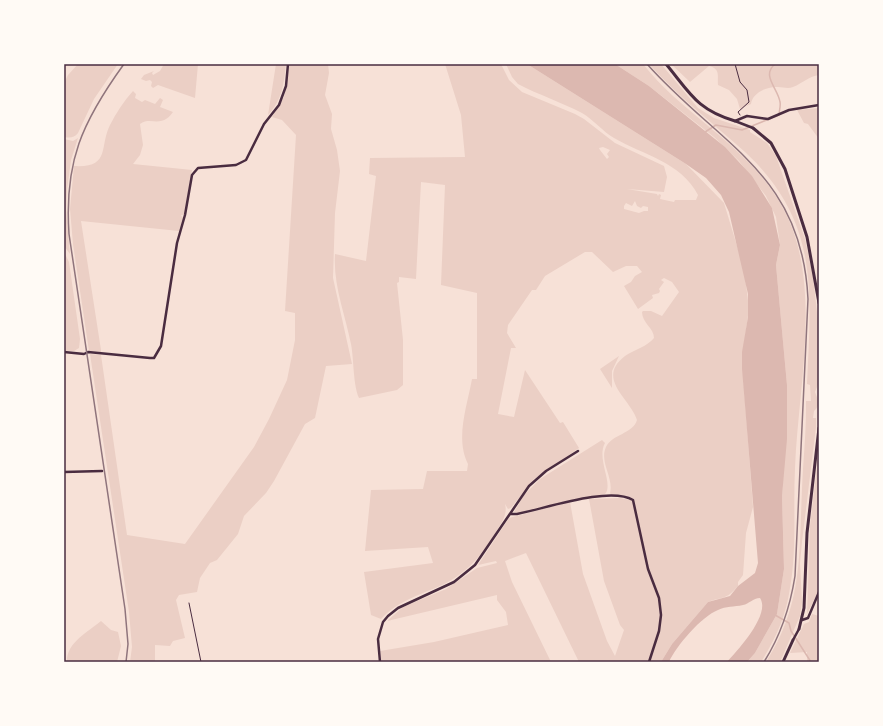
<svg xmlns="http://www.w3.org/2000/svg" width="883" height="726" viewBox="0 0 883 726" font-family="Mulish,sans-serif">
	<rect width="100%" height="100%" fill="#f7e1d7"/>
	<path fill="#ebcfc5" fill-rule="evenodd" d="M78,64h40l-24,35 -16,34c-4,5 -8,5 -14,4v-54l4,-8z
		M164,64h34l-3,34 -37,-13 -5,3 -2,-2 1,-4 -2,-2 -4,1 -5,-2 3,-4 10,-4 -2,2 1,2 7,-4z
		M276,64h10c-2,20 -4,36 -18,51z
		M289,64h39l1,9 -4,22 7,19 -1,15 6,21 3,21 -5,42 -2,65 19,86 -26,2 -11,52 -10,6 -31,57 -8,12 -22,23 -6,18 -21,26 -7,3 -10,15 -3,14 -18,3 -3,5 9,38 -12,3 -3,5 -15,-1v17h-25l2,-15 -3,-35 -39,-258 11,1 26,180 58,9 69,-97 15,-28 18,-39 8,-40v-27l-10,-2 11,-176 -14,-15 -10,-3 12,-20z
		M445,64h56l8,16 13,12 53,22 9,5 31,24 49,23 3,11 -3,15 -37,-3 30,5 1,2 1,-2 2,1 -1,4 14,3 1,-2h21l2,-5c-17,-33 -55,-40 -84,-57 -12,-7 -20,-18 -32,-25 -21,-11 -43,-18 -64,-29l-6,-7 -6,-13h21l159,100 38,39 20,66 5,39 -7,53 11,146 -7,26 -3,42 -5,7v4c-13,15 -15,10 -30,16l-36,42 -11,18h-82l-53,-109 -21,8 7,21 39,80h-170l-1,-11 54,-9 74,-17 -2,-13 -9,-12v-5l-110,26 16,-14 43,-18 31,-21 20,-5 -1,-2 -18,4 31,-47 61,-16 13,72 24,67 8,15 9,-26 -4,-5 -16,-44 -15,-82 31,-1 15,3 -6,-5 -18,-1 -1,-2c4,-15 -11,-31 -4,-46 6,-13 27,-13 31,-27 -6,-21 -42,-41 -12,-64 9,-6 23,-10 29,-18 0,-10 -12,-15 -12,-26l1,-1h8l11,5 17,-24 -7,-10 -8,-4 -3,2 3,2 -5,7 1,2 -1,2 -7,2 1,3 -15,11 -14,-23 7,-4 4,-6 7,-4 -5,-6h-11l-13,6 -21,-20h-7l-40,24 -9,14h-4l-24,35 -1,8 9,15h-5l-13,66 16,3 11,-47 35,53 3,-1 16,26 -45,31 -23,29 -3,1 -3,-5c3,11 -4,19 -9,28 -13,21 -26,38 -48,50 -23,12 -49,17 -67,37l-10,-4 -7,-43 69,-9 -5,-16 -63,4 6,-61 52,-1 4,-18h40l1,-7c-13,-26 -1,-57 4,-85h5v-86l-36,-8 4,-100 -24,-3 -5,97 -17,-2v5l-2,1 6,57v45l-6,5 -38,8c-6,-13 -5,-38 -8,-54 -6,-30 -18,-59 -16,-90l31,7 10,-85 -7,-2 1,-16 95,-1 -4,-42zM603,147l7,3 -3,4 2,3 -2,2 -7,-9 -1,-2zM635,201l2,5 4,2 2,-2 5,1v4h-4l-5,2 -15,-4v-3l2,-3 6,3z
		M615,64h28c9,11 19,22 30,32 39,35 86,66 111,114 39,74 14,177 11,258 -2,40 2,81 -5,120 -4,28 -14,50 -29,74h-14l8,-9 22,-39 7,-45 -2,-73 5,-111 -11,-120 4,-20 -4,-28 -10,-21 -27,-35 -25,-24 -65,-51z
		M649,64h12l37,44 16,10 36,12v2l17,11 9,13 29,83 8,38 5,44 1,61 -4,10c3,8 6,13 -1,19l-1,7h3v9l-14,115 -2,21 2,39 -2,14 -20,46h-14c37,-58 33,-107 36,-173 1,-27 4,-53 4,-80v-8h5l-1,-16 -3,-1c4,-92 13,-162 -62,-232 -32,-29 -67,-55 -96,-88z
		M671,64h148v11c-10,1 -16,8 -26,12 -5,2 -10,0 -15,0 -11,-1 -26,6 -27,17l-11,5 -3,-10 -8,-9 -11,-5c-1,-9 3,-16 -9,-19l-19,16z
		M133,91l3,3 -1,4 7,4 3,-2 10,4 5,-6 3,2 -3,7 13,5c-12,17 -22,4 -33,12l3,21 -3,10 -7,9 59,6 -8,45h-3l2,3 -4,13 -98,-10 20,129v2l-12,-1 -16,-107 -3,-35 4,-43c37,2 25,-19 36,-41 6,-12 14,-24 23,-34z
		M819,108v31l-11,-15 -4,-1 -7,-13z
		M78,138l-7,22 -4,30 -1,19 4,45 -6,-8v-107l9,2z
		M64,252l5,10 11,77 -1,9 -5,3h-10z
		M619,356l-7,15v17l-12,-19z
		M602,440l3,3c-9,16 9,41 0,51l-42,8 -44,11 -5,-1 10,-17 16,-16z
		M819,449v141l-12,24 3,-88z
		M812,614l7,2v46h-12v-10l-17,1 14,-29 5,-2z
		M101,621l10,9 7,2 3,14 -4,16h-50c-1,-19 21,-30 34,-41z"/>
	<path fill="#dcb8b0" d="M527,64h88l34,22 76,61 27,29 20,32 8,37 -4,20 11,120v54l-5,57 2,73 -7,45 -22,39 -8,9h-20c11,-12 44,-48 33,-64 -7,0 -11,6 -17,7 -9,2 -17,1 -25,5 -16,6 -42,36 -49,52h-8l11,-18 36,-42 22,-6 8,-10 17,-13 3,-10 -16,-194v-17l6,-35v-23l-19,-82 -8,-17 -15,-17 -20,-14z"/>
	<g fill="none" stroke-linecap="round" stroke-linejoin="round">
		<path stroke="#dcb8b0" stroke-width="1.5" d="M705,132l11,-7 26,5 37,-15c0,-4 2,-9 1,-13 -2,-14 -19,-26 -5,-38
			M775,615l14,8 2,8 20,31"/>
		<path stroke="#4a2c40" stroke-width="1" d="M735,64l5,18 7,8 2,12 -11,10 2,3"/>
		<path stroke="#4a2c40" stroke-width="1" d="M189,603l12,59"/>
		<path stroke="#4a2c40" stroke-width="2.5" d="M735,121l12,-5 21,3 21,-9 30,-5
			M735,121l18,7
			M64,352l20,2 4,-2 62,6h4l7,-12 16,-103 8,-28 7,-40 6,-7 38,-3 10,-5 18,-36 15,-19 7,-19 2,-22
			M64,472l38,-1
			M510,514h7c27,-5 92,-28 116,-14l15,69 11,29 2,17 -2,16 -10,31
			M802,620l6,-2 11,-26
			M793,640l6,-11
			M380,662l-2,-23 5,-17 5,-6 10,-8 56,-26 21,-17 54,-79 17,-15 32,-20"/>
		<path stroke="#4a2c40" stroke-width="3" d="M666,64c24,29 31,46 69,57
			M753,128l18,15 14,26 22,68 12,66
			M799,629l5,-21 3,-75 12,-105
			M783,662l10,-22"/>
		<path stroke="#8f747c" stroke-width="1.5" d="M124,64c-42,58 -60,98 -55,170l56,375 3,35 -2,18
			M647,64c73,82 155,109 161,235l-13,277c-5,32 -14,59 -31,86"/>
	</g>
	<rect width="883" height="726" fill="none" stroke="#fffaf5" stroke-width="130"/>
	<rect x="65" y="65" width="753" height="596" fill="none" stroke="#4a2c40" stroke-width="1.5"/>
</svg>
